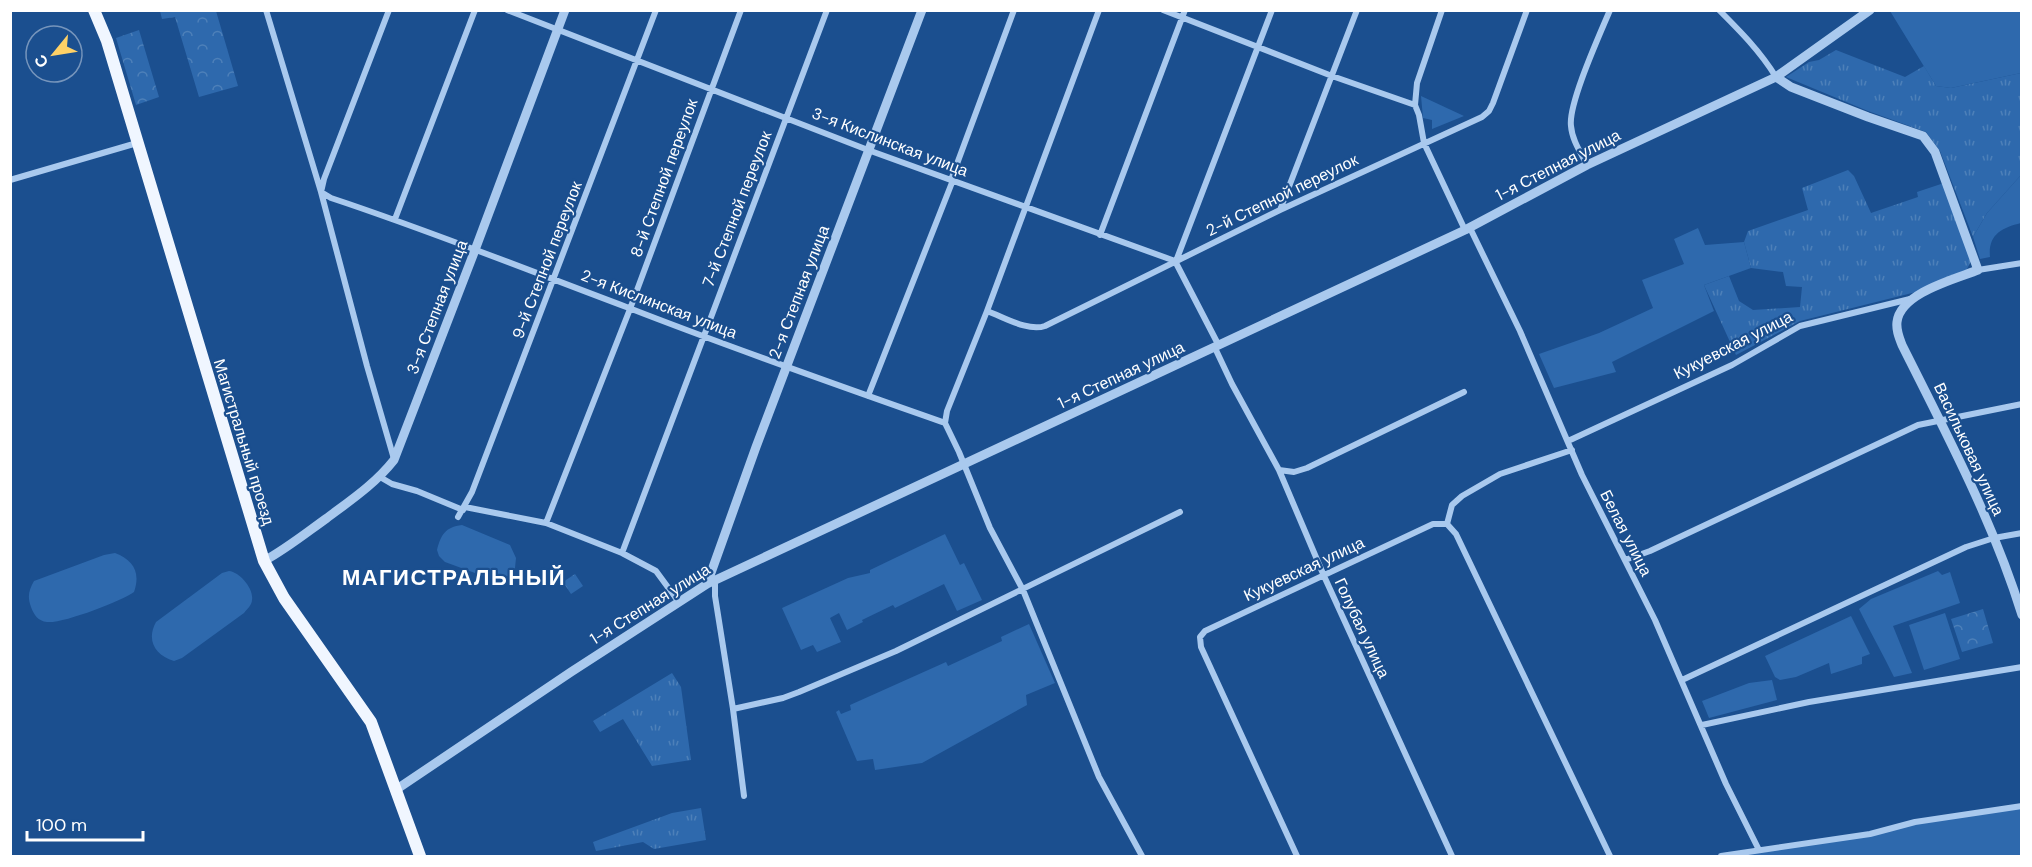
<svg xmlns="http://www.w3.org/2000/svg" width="2032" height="867" viewBox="0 0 2032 867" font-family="'DM Sans',sans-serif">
	<defs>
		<pattern id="grass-tufts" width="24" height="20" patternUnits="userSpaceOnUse" patternTransform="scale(1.5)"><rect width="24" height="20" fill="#2e69ad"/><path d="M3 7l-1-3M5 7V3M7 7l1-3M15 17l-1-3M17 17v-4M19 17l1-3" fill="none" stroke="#4d80b9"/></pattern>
		<pattern id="park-crowns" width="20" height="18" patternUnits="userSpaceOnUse" patternTransform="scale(1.5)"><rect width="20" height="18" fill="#2e69ad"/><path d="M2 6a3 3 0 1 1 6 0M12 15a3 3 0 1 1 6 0" fill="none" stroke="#4d80b9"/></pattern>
	</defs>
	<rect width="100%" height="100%" fill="#1b4f8f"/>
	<path fill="url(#grass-tufts)" d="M1836,50l69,27 19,-11 12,20 15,2 70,-15v102l-34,38 -14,24 -33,-86 -14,-19 -58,-21 -82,-34 23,-15 10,-2z
		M1848,170l6,6 17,37 47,-16 -1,-5 27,-9 27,78 -5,10 -50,21 -116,29 -64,34 -32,-70 25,-9 10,25 14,9 47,-3 2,-20 -16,-1 -3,-14 -32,-4 -7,-26 4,-11 60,-21 -6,-22z
		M672,673l9,14 10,73 -39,6 -29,-47 -23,13 -7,-11z
		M701,808l5,32 -52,9 -11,-7 -47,9 -3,-9 79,-29z"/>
	<path fill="url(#park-crowns)" d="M160,11h56l22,75 -39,11 -24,-80 -13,2z
		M139,30l20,67 -23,8 -20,-67z
		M575,574l8,12 -12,8 -8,-12z
		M1983,609l10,34 -31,9 -11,-33z"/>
	<path fill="#2e69ad" d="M1890,11h131v62l-70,15 -15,-2z
		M1421,96l43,20 -32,13v-9l-9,-2z
		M2021,175v48c-20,5 -33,12 -31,34l-10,2 -7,-22 14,-24z
		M1698,228l7,17 39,-3 7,26 -47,17 10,26 -102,51 4,10 -62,16 -15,-34 60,-21 54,-25 -11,-28 42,-16 -10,-25z
		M462,525l48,20 6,13 -1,10 -7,8 -9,3 -5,1 -49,-18 -6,-6 -2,-6c4,-15 8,-23 25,-25z
		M945,534l15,31 4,-2 18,37 -25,11 -13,-27 -49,24 -2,-3 -31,15 1,2 -16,8 -8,-17 -9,5 11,24 -24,10 -4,-7 -12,5 -19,-42 66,-30 22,-5v-3z
		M115,553c18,7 26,19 19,39 -12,9 -72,32 -87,30 -9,-1 -13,-7 -16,-15 -4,-11 -2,-17 3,-26l70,-26z
		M229,571c11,1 25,18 23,29 0,5 -5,9 -8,13l-62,45 -8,3c-19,-6 -28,-21 -18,-39l66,-49z
		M1938,571l4,4 8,-3 10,31 -67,23 19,47 -18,4c-11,-23 -24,-45 -35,-68l12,-10z
		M1945,613l15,46 -36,11 -15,-45z
		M1851,616l19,38 -8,3v7l-31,10 -2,-11 -33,14 -16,3 -5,-3 -10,-21z
		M1029,624l26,59 -29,12 1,10 -105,58 -47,7 -2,-11 -16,2 -21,-49 3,-2 2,4 10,-4 -1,-5 96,-43 2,4 54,-25 -1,-4z
		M1772,680l5,20 -68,18 -7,-17 47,-18z
		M2021,806v50h-294z"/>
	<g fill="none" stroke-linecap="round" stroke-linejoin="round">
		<path stroke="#a9c9ee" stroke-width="6" d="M266,10l55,182 46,174 27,93
			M389,10l-65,169 -3,13 10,6c100,33 199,73 298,110 105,41 211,78 316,115l14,29 31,76 33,62 76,187 43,79
			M507,10l361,140 307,111 44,85
			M1163,10l169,66 83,29 4,10 5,28 41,87
			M1719,10c21,21 41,41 57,67
			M1415,105l2,-22 25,-73
			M1587,165c-6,-12 -15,-25 -16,-39 -3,-22 29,-92 39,-116
			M10,180l127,-37
			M951,180l63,-170
			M1280,210l77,-200
			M395,219l80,-209
			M1470,228l50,103 62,144 73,145 71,164 33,66
			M1100,235l85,-225
			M1176,261l96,-251
			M1978,270l44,-7
			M987,311c17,6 41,21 58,15l235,-116 202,-93 7,-6 4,-8 34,-93
			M1215,348l17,36 47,86 45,106 128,280
			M868,396l85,-216
			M945,423l2,-12 40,-100 112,-301
			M1568,441l164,-76 68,-39 110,-27
			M1279,470l15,2 13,-4 157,-76
			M380,477l12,7 25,7 46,19
			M465,507l81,16 76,30 34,18 22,30
			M458,517l14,-25 184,-482
			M546,523l84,-214 111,-299
			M1447,524l9,10 154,322
			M622,553l205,-543
			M1625,560l25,-9 268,-126 104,-21
			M715,580v16l18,113 11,87
			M1682,680l284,-133 28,-9 28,-5
			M733,709l50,-11 16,-6 97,-41 284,-139
			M1702,725l107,-23 213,-35
			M1297,856l-96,-209 -1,-10 5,-6 228,-107h14l5,-19 10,-9 38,-22 72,-24
			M1721,856l149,-22 45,-12 107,-16"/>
		<path stroke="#a9c9ee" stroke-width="9" d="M1776,77l15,10 77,30 55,19 12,16 43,118c-23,9 -78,23 -81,52 -1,8 2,15 5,23 44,88 91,176 120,270
			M264,561c22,-12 42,-28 63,-43 24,-18 48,-34 67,-58l81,-210 90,-240
			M707,584l49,-137 166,-437
			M397,789l174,-117 136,-88 758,-354 122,-65 189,-88 94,-67"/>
		<path stroke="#f0f6ff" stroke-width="12" d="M94,10l13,31 157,520 20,37 87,124 49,134"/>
	</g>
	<g text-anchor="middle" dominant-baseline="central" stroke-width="4.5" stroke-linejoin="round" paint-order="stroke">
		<g font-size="16" fill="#fff" stroke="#1b4f8f">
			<text transform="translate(890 142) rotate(21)">3-я Кислинская улица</text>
			<text transform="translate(1558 165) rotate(-27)">1-я Степная улица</text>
			<text transform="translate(664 178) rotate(-70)">8-й Степной переулок</text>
			<text transform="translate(1282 195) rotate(-26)">2-й Степной переулок</text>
			<text transform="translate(737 209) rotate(-69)">7-й Степной переулок</text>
			<text transform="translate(547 260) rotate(-69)">9-й Степной переулок</text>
			<text transform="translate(799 292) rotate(-69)">2-я Степная улица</text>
			<text transform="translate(659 304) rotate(21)">2-я Кислинская улица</text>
			<text transform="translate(437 307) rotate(-69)">3-я Степная улица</text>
			<text transform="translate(1733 345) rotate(-27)">Кукуевская улица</text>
			<text transform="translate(1121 375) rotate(-25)">1-я Степная улица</text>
			<text transform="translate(244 442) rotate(73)">Магистральный проезд</text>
			<text transform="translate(1969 449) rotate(65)">Васильковая улица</text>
			<text transform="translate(1626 533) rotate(63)">Белая улица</text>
			<text transform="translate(1304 569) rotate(-25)">Кукуевская улица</text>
			<text transform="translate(650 604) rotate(-32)">1-я Степная улица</text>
			<text transform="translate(1362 628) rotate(65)">Голубая улица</text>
		</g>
		<g font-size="22" font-weight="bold" letter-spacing="1.5" fill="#fff" stroke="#1b4f8f">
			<text x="454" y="577">МАГИСТРАЛЬНЫЙ</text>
		</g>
	</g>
	<rect width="2032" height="867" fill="none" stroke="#ffffff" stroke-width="24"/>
	<g transform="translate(54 54) rotate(240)"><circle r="28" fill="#1b4f8f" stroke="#7695bc" stroke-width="1.5"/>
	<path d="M0-4.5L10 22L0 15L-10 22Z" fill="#ffd166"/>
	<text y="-9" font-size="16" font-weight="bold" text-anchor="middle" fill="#ffffff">С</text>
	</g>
	<path d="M27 831v9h116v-9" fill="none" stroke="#ffffff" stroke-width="3"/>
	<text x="36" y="831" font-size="18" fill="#ffffff" stroke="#1b4f8f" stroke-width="4.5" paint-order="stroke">100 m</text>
</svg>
